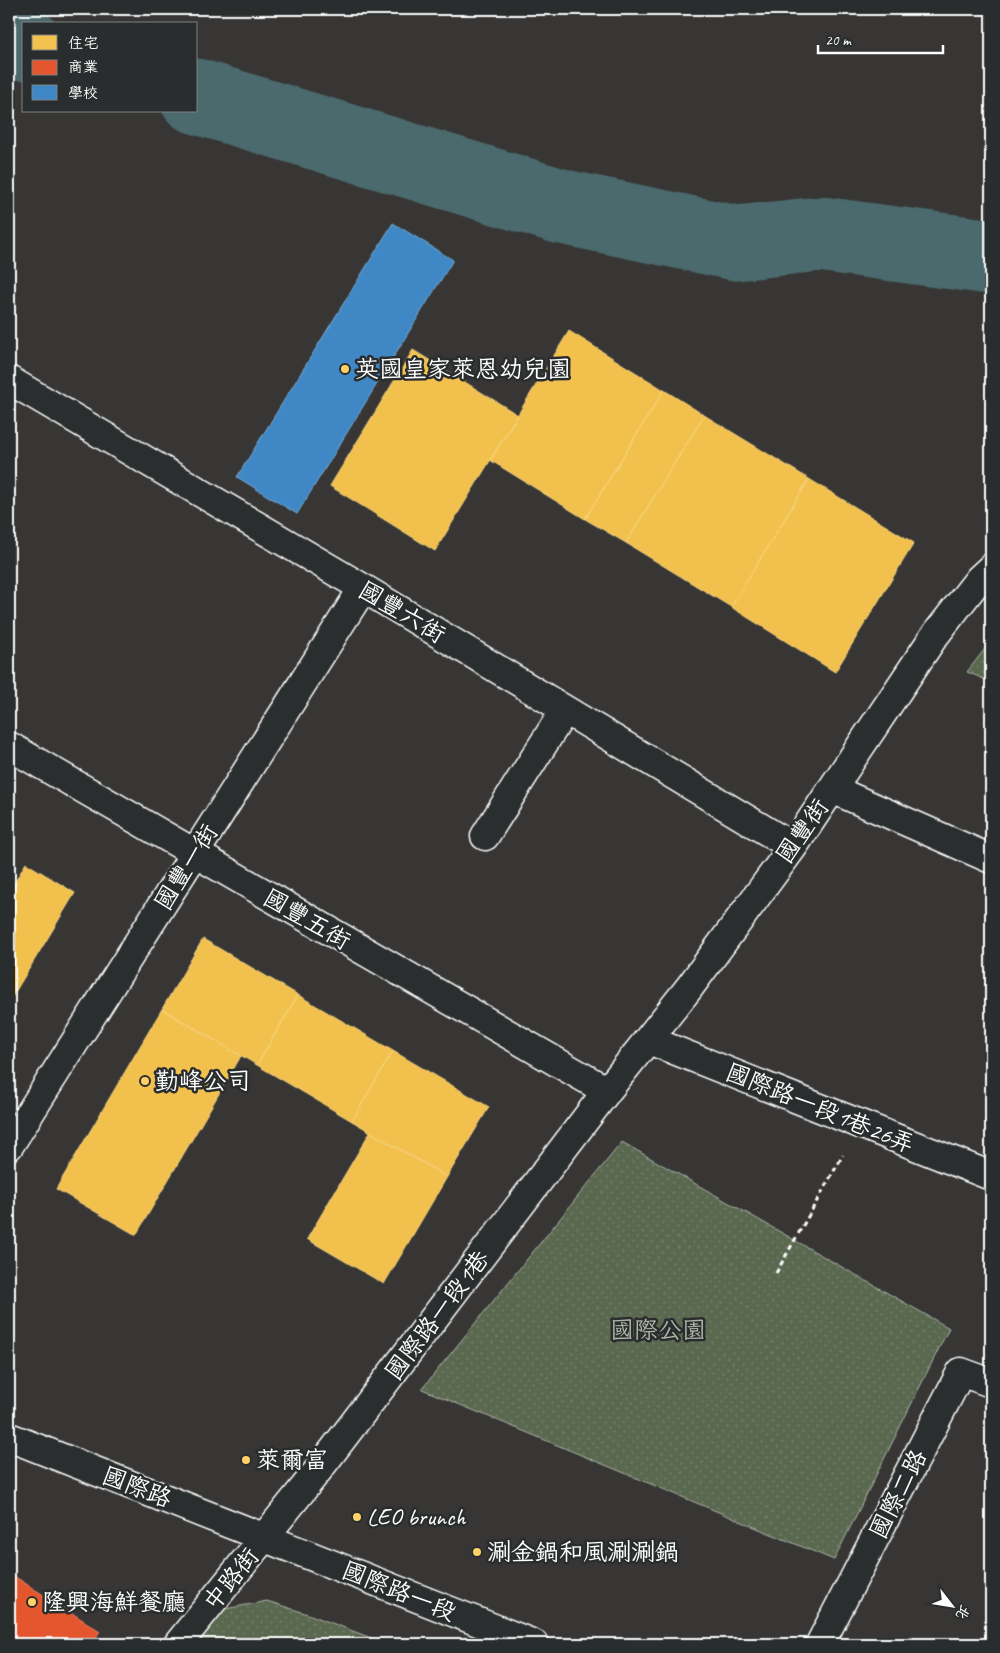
<svg xmlns="http://www.w3.org/2000/svg" width="1000" height="1653" viewBox="0 0 1000 1653" font-family="Caveat,'LXGW WenKai TC',sans-serif">
	<defs>
		<pattern id="grass-dots" width="8" height="8" patternUnits="userSpaceOnUse" patternTransform="scale(1.25)"><rect width="8" height="8" fill="#5a6850"/><path d="M2 2h.1M6 6h.1" fill="none" stroke="#737f6a" stroke-width="1.8" stroke-linecap="round"/></pattern>
	</defs>
	<rect width="100%" height="100%" fill="#373635"/>
	<filter id="ink" filterUnits="userSpaceOnUse"><feTurbulence type="fractalNoise" baseFrequency=".02" numOctaves="2"/><feDisplacementMap in="SourceGraphic" scale="10" xChannelSelector="R" yChannelSelector="G"/><feConvolveMatrix kernelMatrix="1 2 1 2 8 2 1 2 1" color-interpolation-filters="sRGB"/></filter>
	<g filter="url(#ink)">
		<path fill="url(#grass-dots)" stroke="#acb4a8" d="M991,641v41l-24,-10z
			M622,1142l327,186 -115,232 -412,-171z
			M267,1601l41,13 79,30h-191l29,-35z"/>
		<path fill="#f2c14e" stroke="#f6d483" d="M569,331l95,59 -79,129 -95,-59z
			M413,350l105,65 -83,136 -105,-65z
			M664,390l40,25 -78,128 -41,-24z
			M704,415l105,64 -78,128 -105,-64z
			M809,479l105,64 -79,129 -104,-65z
			M26,863l49,30 -66,109v-110z
			M203,939l95,56 -41,70 -95,-56z
			M298,995l95,56 -41,70 -95,-56z
			M162,1009l79,47 -105,179 -80,-46z
			M393,1051l96,56 -42,70 -95,-56z
			M370,1132l77,45 -63,107 -77,-45z"/>
		<path fill="#e4572e" stroke="#ec896d" d="M9,1573l91,58 -8,13h-83z"/>
		<path fill="#3f88c5" stroke="#79acd6" d="M393,223l60,37 -156,254 -60,-37z"/>
		<g fill="none" stroke-linecap="round" stroke-linejoin="round">
			<path stroke="#4b6a6d" stroke-width="75" d="M9,39l15,4
				M196,96l367,111 173,36 84,-9 171,23"/>
			<defs>
				<path id="minor" d="M9,380l354,208 430,259
					M9,746l598,345
					M832,789l159,70
					M485,836l80,-126
					M649,1040l342,136
					M9,1146l354,-558
					M9,1437l525,207
					M178,1644l138,-171 291,-382 82,-103 104,-141 140,-209 46,-59 12,-11
					M820,1644l141,-272 30,11"/>
			</defs>
			<use href="#minor" stroke="#fff" stroke-width="31"/>
			<path stroke="#fff" stroke-width="3" stroke-dasharray="5 4" stroke-linecap="butt" d="M776,1273l67,-118"/>
			<use href="#minor" stroke="#2a2d2e" stroke-width="28"/>
		</g>
	</g>
	<g fill="#ffd166" stroke="#2a2d2e" stroke-width="2">
		<circle cx="345" cy="369" r="5"/>
		<circle cx="145" cy="1081" r="5"/>
		<circle cx="246" cy="1460" r="5"/>
		<circle cx="357" cy="1517" r="5"/>
		<circle cx="477" cy="1552" r="5"/>
		<circle cx="32" cy="1602" r="5"/>
	</g>
	<g text-anchor="middle" dominant-baseline="central" stroke-width="5" stroke-linejoin="round" paint-order="stroke">
		<g font-size="24" fill="#fff" stroke="#2a2d2e" text-anchor="start">
			<text x="355" y="369">英國皇家萊恩幼兒園</text>
			<text x="155" y="1081">勤峰公司</text>
			<text x="256" y="1460">萊爾富</text>
			<text x="367" y="1517">LEO brunch</text>
			<text x="487" y="1552">涮金鍋和風涮涮鍋</text>
			<text x="42" y="1602">隆興海鮮餐廳</text>
		</g>
		<g font-size="24" fill="#fff" stroke="#2a2d2e">
			<text transform="translate(402 612) rotate(31)">國豐六街</text>
			<text transform="translate(802 831) rotate(-55)">國豐街</text>
			<text transform="translate(186 867) rotate(-58)">國豐一街</text>
			<text transform="translate(307 919) rotate(30)">國豐五街</text>
			<text transform="translate(820 1108) rotate(22)">國際路一段1巷26弄</text>
			<text transform="translate(437 1315) rotate(-53)">國際路一段1巷</text>
			<text transform="translate(137 1487) rotate(21)">國際路</text>
			<text transform="translate(898 1494) rotate(-63)">國際二路</text>
			<text transform="translate(231 1579) rotate(-51)">中路街</text>
			<text transform="translate(399 1591) rotate(22)">國際路一段</text>
		</g>
		<g font-size="24" fill="#acb4a8" stroke="#2a2d2e">
			<text x="658" y="1330">國際公園</text>
		</g>
	</g>
	<rect width="1000" height="1653" fill="none" stroke="#2a2d2e" stroke-width="30"/>
	<rect x="15" y="15" width="970" height="1623" fill="none" stroke="#fff" stroke-width="2" filter="url(#ink)"/>
	<rect x="22" y="22" width="175" height="90" fill="#2a2d2e" stroke="#7f8182"/>
	<rect x="32" y="35" width="25" height="15" fill="#f2c14e" stroke="#7f8182"/>
	<text x="68" y="48" font-size="15" fill="#ffffff">住宅</text>
	<rect x="32" y="60" width="25" height="15" fill="#e4572e" stroke="#7f8182"/>
	<text x="68" y="72" font-size="15" fill="#ffffff">商業</text>
	<rect x="32" y="85" width="25" height="15" fill="#3f88c5" stroke="#7f8182"/>
	<text x="68" y="98" font-size="15" fill="#ffffff">學校</text>
	<g transform="translate(952 1606) rotate(121)" stroke="#2a2d2e" stroke-width="4" paint-order="stroke">
	<path d="M0-4L9 19L0 12L-9 19Z" fill="#ffffff"/>
	<text y="-8" font-size="14" font-weight="bold" text-anchor="middle" fill="#ffffff">北</text>
	</g>
	<path d="M818 45v8h125v-8" fill="none" stroke="#ffffff" stroke-width="2.5"/>
	<text x="825" y="45" font-size="15" fill="#ffffff" stroke="#2a2d2e" stroke-width="4" paint-order="stroke">20 m</text>
</svg>
